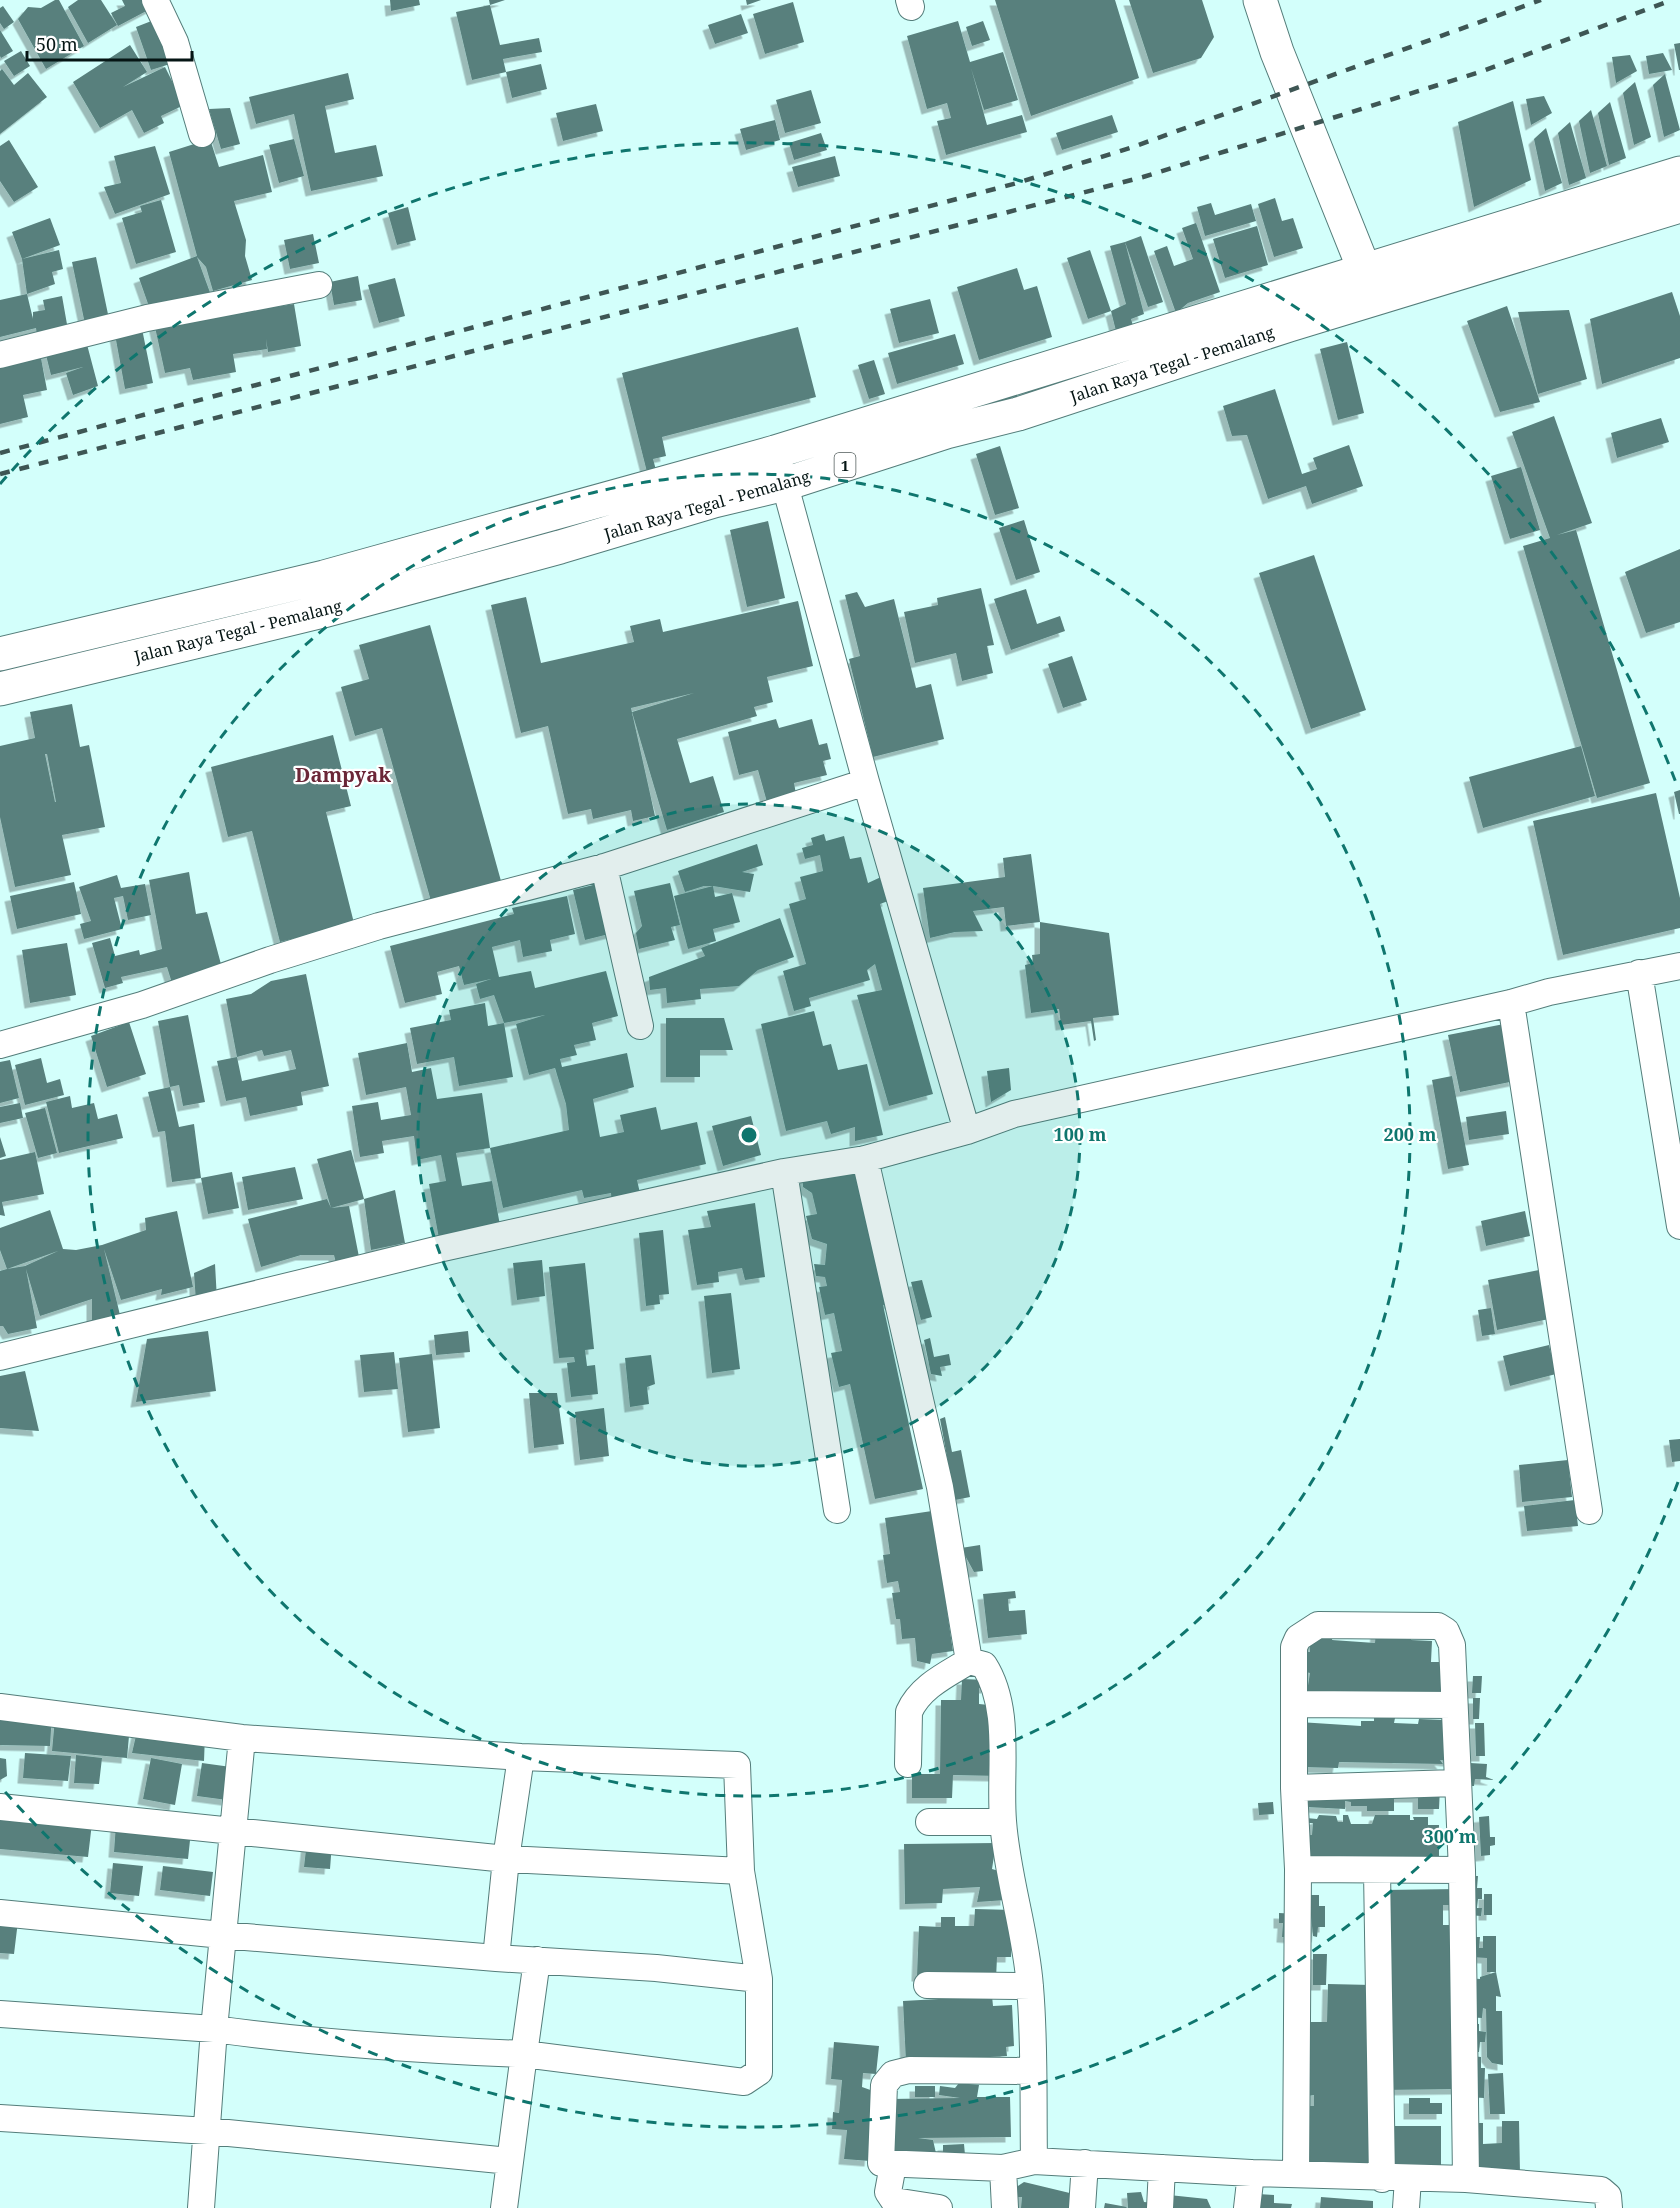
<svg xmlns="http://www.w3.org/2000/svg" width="1680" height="2208" viewBox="0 0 1680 2208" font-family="'Noto Serif',serif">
	<defs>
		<filter id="shadow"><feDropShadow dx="-5.5" dy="5.5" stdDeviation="0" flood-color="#0004"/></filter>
	</defs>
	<rect width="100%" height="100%" fill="#d3fffb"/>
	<path fill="#58807d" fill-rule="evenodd" filter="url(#shadow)" d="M55,0h4l25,46 -38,23 -28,-50 10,-12 13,1z
		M78,0h23l16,25 -29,18 -20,-36z
		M122,0h28l2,8 -34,18 -7,-13 14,-7z
		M390,0h29l1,5 -29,6z
		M489,0h16l-15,5 10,40 39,-7 3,14 -39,7 3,13 35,-8 6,25 -35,9 -6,-26 -34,8 -16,-68 34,-7z
		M746,0h15l-14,5z
		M995,0h120l24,78 -108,38z
		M1129,0h73l12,37 -13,21 -48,15z
		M793,2l11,40 -39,12 -12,-40z
		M3,6l11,16 -10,7 -4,-6v-15z
		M741,14l7,19 -33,11 -7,-19z
		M154,20l16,44 -19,6 -15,-43z
		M958,21l12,41 33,-10 15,48 -34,10 -13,-42 16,57 35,-10 5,17 -81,23 -9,-34 14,-3 -4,-15 -20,6 -20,-73z
		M983,21l7,19 -18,6 -6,-19z
		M0,30l13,21 -12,7 -1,-2z
		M1680,43v27h-1l-5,-26z
		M130,45l17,27 -24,15 42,-20 19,38 -23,11 3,7 -20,10 -12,-23 -32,18 -27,-46z
		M21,51l9,15 -16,10 -10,-15z
		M1663,53l9,17 -23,4 -3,-18z
		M1630,55l7,16 -21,12 -4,-26z
		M2,69l12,16 14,-12 19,24 -47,37v-63z
		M348,73l6,26 -29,7 10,47 41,-8 7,31 -72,15 -17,-77 -38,10 -7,-27z
		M1665,74l15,56 -16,7 -11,-52z
		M1635,82l16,55 -17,8 -11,-52z
		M811,90l10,33 -36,10 -9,-33z
		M1544,96l8,17 -21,12 -5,-26z
		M1513,101l18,79 -57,27 -16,-85z
		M1610,102l16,56 -17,7 -11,-52z
		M596,104l7,27 -40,10 -7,-28z
		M230,108l10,36 -19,5 -12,-40z
		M1591,110l16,56 -17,7 -11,-52z
		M1112,115l6,17 -56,18 -6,-17z
		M775,120l5,20 -34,10 -6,-21z
		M1570,122l16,56 -17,7 -11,-52z
		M1546,128l16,55 -17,8 -11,-52z
		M821,133l6,17 -33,10 -5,-17z
		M210,139l9,28 44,-12 9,37 -38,9 12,39 -1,16 7,24 -39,11 -7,-24 -9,-10 15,41 50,11 32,-5 7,42 -33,6 -2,-13 1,10 -34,5 3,18 -43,8 -3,-12 -25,5 -12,-55 -14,-40 58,-22 -28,-104z
		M294,139l10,37 -25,7 -10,-38z
		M9,140l29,47 -24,15 -14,-21v-35z
		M155,146l15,48 -55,20 -11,-27 17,-4 -7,-27z
		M835,156l5,20 -42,11 -6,-20z
		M1275,198l7,23 11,-3 10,30 -29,9 -16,-53z
		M161,200l15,52 -40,12 -14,-46 20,-6 -2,-6z
		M1211,203l4,12 36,-11 5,17 -51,15 -8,-29z
		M408,207l8,33 -19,5 -9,-32z
		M50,218l10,27 -38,14 -10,-27z
		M1196,223l24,69 -32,11 -12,10 -22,-62 13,-5 7,20 19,-7 -11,-31z
		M1257,226l11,39 -43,13 -12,-39z
		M313,234l6,29 -29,6 -6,-29z
		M1141,236l22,66 -15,5 -23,-65z
		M1125,242l19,72 -13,5 3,10 -17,6 -6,-24 15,-7 -16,-58z
		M59,250l4,19 -11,3 3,12 -28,10 -5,-35z
		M1090,250l21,61 -23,8 -21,-61z
		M96,257l13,62 -24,5 -13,-62z
		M1017,268l7,22 13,-4 15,51 -73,23 -22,-73z
		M358,276l4,24 -28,5 -4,-23z
		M395,278l10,38 -26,7 -11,-38z
		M1672,292l8,24v42l-78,26 -12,-65z
		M27,294l6,25v-7l12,-2 -2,-10 19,-4 6,34 -31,6 -1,-8 -36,9v-37z
		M930,299l9,34 -40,10 -9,-34z
		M1507,306l33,96 -40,10 -33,-91z
		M1569,310l18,69 -49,15 -20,-82z
		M141,324l12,59 -28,6 -11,-60z
		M798,327l18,70 -154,40 4,19 -13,3 3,11 -9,2 -25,-99z
		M955,334l9,30 -67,20 -9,-31z
		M85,337l13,49 -25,9 -7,-22 17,-6 -32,8 -7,-28z
		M1347,342l17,71 -26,7 -18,-71z
		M40,353l7,37 -24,5 5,22 -28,7v-63z
		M874,360l11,34 -16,5 -11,-34z
		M1275,389l27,85 15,-5 -4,-11 36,-13 14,41 -51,18 -6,-18 -38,13 -21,-64 -15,1 -9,-30z
		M1554,416l38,107 -35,12 19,-5 74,253 -53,15 -74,-252 27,-8 -38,-106z
		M1661,418l8,24 -52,16 -6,-25z
		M1000,446l19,62 -24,7 -19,-61z
		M1521,467l19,63 -30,9 -19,-63z
		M1024,520l16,52 -24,8 -17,-52z
		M768,521l17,77 -38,9 -17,-77z
		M1680,549v73l-34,11 -21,-61z
		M1314,555l52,155 -55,19 -52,-156z
		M981,588l13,57 -7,1 6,27 -31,8 -6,-28 -41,10 -11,-51 34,-7 -1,-7z
		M1026,589l11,35 23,-8 5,15 -54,19 -17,-51z
		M857,592l8,15 29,-8 22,89 15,-4 13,55 -71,18 -24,-98 11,-3 -15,-61z
		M526,597l15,66 93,-21 -4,-16 30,-7 3,13 135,-31 15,65 -46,11 6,25 -19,5 3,9 -80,23 13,44 23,-7 11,36 -57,18 -35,-118 62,-19 -63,15 24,108 -22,5 -2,-11 -38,9 -2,-10 -23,5 -20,-88 -27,7 -30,-128z
		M430,625l71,256 -70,20 -49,-173 -27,8 -14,-49 28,-8 -10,-34z
		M1072,656l15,44 -24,8 -15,-44z
		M72,704l8,43 9,-2 16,82 -43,8 9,40 -56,12 -15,-70v-71l35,-8 -5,-26zM45,754h2l9,48h-1z
		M776,719l3,9 33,-9 7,26 8,-2 4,16 -8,2 4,14 -33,8 2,11 -29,8 -9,-32 -19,5 -11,-43z
		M333,735l18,71 -25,6 28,111 -74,19 -28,-111 -24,6 -17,-70z
		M1581,746l14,50 -112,32 -14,-51z
		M1680,790v24h-1l-5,-22z
		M1656,793l24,105v30l-117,27 -30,-134z
		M824,834l2,7 18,-5 6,23 11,-2 7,26 13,-6 7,24 -8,3 53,190 -44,12 -32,-111 25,-5 -7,-26 -8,6 3,10 -61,18 2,8 -17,5 -11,-40 23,-7 -17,-60 17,-5 -6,-22 23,-6 -3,-16 -15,4 -3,-11 11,-3 -2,-7z
		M757,844l6,21 -21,7 12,2 -4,18 -37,-6 2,11 17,-4 8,29 -27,7 3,12 -28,8 -14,-53 39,-10h-9l-19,6 -7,-21z
		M1031,854l9,68 69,11 10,82 -26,3 3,22 -2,1 -3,-20 -30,4 -2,-16 -28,4 -6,-48 8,-2 -1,-8 8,-1v-32l-34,4 -2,-19 -31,4 10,20 -28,1 -25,6 -7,-50 82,-11 -2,-19z
		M189,872l7,42 11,-2 15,56 -50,15 -5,-16 -46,10 2,6 -18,5 -13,-45 18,-5 5,18 24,-6 1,5 22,-6 -13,-69z
		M117,875l4,13 24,-4 6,31 -23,5 -5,-24 -9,2 8,31 -38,10 -4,-15 11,-3 -12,-34z
		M74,882l7,32 -64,15 -7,-33z
		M605,882l12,50 -32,8 -12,-50z
		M670,883l10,42 -9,2 4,13 -36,9 -3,-16 6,-7 -8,-35z
		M567,896l8,38 -25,6 2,11 -29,6 -3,-17 -28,7 7,30 32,-6 4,17 71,-17 12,45 -26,7 4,17 -22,5 3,10 -17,4 2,8 65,-14 7,34 -41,12 7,38 24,-5 -4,-17 36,-8 5,23 36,-8 9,42 -69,16 5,22 -30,7 -1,-16 -27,5 -2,-8 -79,18 -13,-60 79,-18 -3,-26 -11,-36 -26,7 -13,-51 29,-9 -41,8 9,54 -54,9 -5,-29 -37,7 -7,-36 41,-8 -2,-10 36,-7 3,23 16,-3 -10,-28 -14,4 -4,-15 15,-5 -27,6 -5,-19 -22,6 5,22 -37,9 -15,-57 124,-32 -2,-6z
		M780,918l14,39 -36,13 -19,16 -39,3 1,10 -34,4 -1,-15 -16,2 -1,-13 56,-21 -4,-8z
		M67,943l9,52 -46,8 -8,-53z
		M306,974l23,112 -28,6 2,13 -53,11 -4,-19 -20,4 -9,-40 20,-4 5,24 54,-12 -5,-19 -27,6 -2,-6 -25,7 -11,-58 25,-5 20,-13z
		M814,1011l9,35 8,-2 7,26 29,-6 16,71 -28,6v-14l-24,7 -4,-13 -41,10 -25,-107z
		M188,1015l17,87 -22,4 -4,-21 -9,2 -12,-66z
		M666,1018h58l9,32h-33v27h-34z
		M129,1022l17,52 -39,13 -16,-51z
		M1504,1024l11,57 -55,11 -12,-57z
		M407,1043l5,29 19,-4 6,31 45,-6 8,55 -34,5 6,33 30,-5 9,50 -61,13 -11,-60 17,-3 -5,-26 -24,5 -3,-24 -32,5 2,12 -24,4 -8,-51 26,-4 3,18 30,-5 -5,-28 -40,8 -8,-42z
		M41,1058l6,25 13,-4 4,16 -39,10 -10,-40z
		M10,1060l9,38 -19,5v-41z
		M1009,1068l2,22 -20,12 -4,-31z
		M1452,1076l17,89 -21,4 -16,-89z
		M170,1087l9,40 15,-3 7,54 -29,4 -7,-51 -7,1 -10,-40z
		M70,1096l2,12 22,-5 4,16 19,-5 6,24 -64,15 -13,-51z
		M20,1103l3,15 -23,5v-16z
		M45,1108l12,45 -19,5 -13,-45z
		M1506,1111l3,23 -40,6 -3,-23z
		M751,1116l10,39 -38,11 -11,-40z
		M0,1137l6,19 -6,2z
		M351,1150l13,49 -33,9 -14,-49z
		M35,1152l9,42 -42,8 3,14 -5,-1v-55z
		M295,1167l8,32 -55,11 -6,-33z
		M858,1167l38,135 -13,3 40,184 -48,10 -25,-115 -11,3 -8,-34 11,-2 -8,-38 -9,2 -6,-28 8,-1 -2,-9 -9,-1 -2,-12 11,1 2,-21 -15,-5 -6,-23 11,-2 -5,-21 -9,-6 -1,-17z
		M232,1172l7,36 -31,6 -7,-36z
		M395,1190l10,53 -34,7 -7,-51z
		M327,1199l4,9 18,-2 11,56 -23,5 -3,-12h-33l-40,12 -13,-48z
		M755,1203l10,74 -20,3 -3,-12 -24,4 1,10 -22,3 -9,-55 23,-3 -4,-16z
		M50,1210l13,39 13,1 26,-5 44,-15 -1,-12 32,-7 16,76 -32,8 1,-6 -41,11 -17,-51 16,66 -28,7v-23l-52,17 -14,-47 11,59 -29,6 -5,-8h-3v-55l7,-2 -7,-19v-22zM58,1251l-33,15 -18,3z
		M1525,1211l5,25 -44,10 -5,-25z
		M663,1230l6,64 -10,1 1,9 -14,2 -7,-73z
		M542,1260l3,36 -28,4 -4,-37z
		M585,1263l9,86 -9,1 2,16 8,-1 3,29 -27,3 -4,-34 8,-1 -1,-5 -15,1 -10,-91z
		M215,1264l2,36 -21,2 -2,-29z
		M1539,1270l10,49 -52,11 -9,-50z
		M922,1280l10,37 -11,3 -10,-38z
		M731,1293l9,76 -28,4 -8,-77z
		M1491,1308l4,26 -13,2 -4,-26z
		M208,1331l8,60 -80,11 11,-63z
		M468,1331l2,21 -34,3 -2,-20z
		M930,1338l4,19 15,-3 2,11 -11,2 2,9 -11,-2 -7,-34z
		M1549,1345l7,29 -46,12 -7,-30z
		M394,1352l4,37 -34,3 -4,-37z
		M432,1354l8,74 -32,4 -9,-74z
		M651,1355l4,29 -8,3 2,17 -19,3 -5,-49z
		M25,1371l14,60 -39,-3v-52z
		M529,1393h28l7,51 -30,4z
		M604,1408l5,48 -29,4 -5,-48z
		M945,1417l7,35 9,-2 9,47 -15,3 -15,-81z
		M1680,1439v22l-8,1 -3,-22z
		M1568,1460l4,37 -50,5 -3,-37z
		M1575,1500l3,26 -51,5 -3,-25z
		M932,1511l21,140 -21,3 -2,10 -13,-3 -2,-23 -13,1 -2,-20h-4l-4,-26 8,-1 -2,-11 -11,2 -4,-28 7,-1 -5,-36z
		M980,1545l3,26 -9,1 -13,-24z
		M1015,1591l1,7 -8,1 1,12 16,-1 2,24 -39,4 -5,-44z
		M1412,1628l-1,12 21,1 -1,21h14v39l-139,-3 4,-25 -9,-2 3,-19h6l-1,-12 12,-1 -3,-8 15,1 -1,8 43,3 1,-13z
		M1473,1676h9l-1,17h-9z
		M962,1679l25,1v8h-8v16l10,1 11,71 -47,-1 -1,23h-40v-24h28l1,-74h20z
		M1473,1698h7l-1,21h-6z
		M0,1712l52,2 -2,32 -50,-1z
		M1374,1717l21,1 -1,5 24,1 1,-5 25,1 -1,20h7l-1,21 -9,-1 3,4 -104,-2 -1,6 -35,-1 -4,-45 62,4v-5h13z
		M55,1718l75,7 -3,33 -75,-7z
		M1475,1723h9l1,33h-9z
		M138,1727l67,8 -1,26 -72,-8z
		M25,1753l46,3 -3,25 -45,-3z
		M76,1755l26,3 -3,26 -25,-1z
		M0,1758l6,1 1,17 -7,4z
		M151,1758l31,6 -7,41 -32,-6z
		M202,1763l29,4 -4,33 -30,-4z
		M1470,1763l17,1 -1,13 8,3 -19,-1 -1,7h-5z
		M1440,1787l-1,22h-21v-12h-24v14h-27v-5h-16v-4l-6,-1v8l-38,-2 -1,11 11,1 2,-4 17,1 2,6h5v-7h5l3,9h21l3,-9h35v5h4l-1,-3h15v8h11v45l-140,-6 1,-29h12l1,-12h-7l-2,-35z
		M1273,1802l1,12 -15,1 -1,-12z
		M0,1814l92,9 -4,34 -88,-8z
		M1489,1816l1,21h5v8l-5,1v9l-9,1 -2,-39z
		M116,1824l75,7 -3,28 -74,-7z
		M307,1841l25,2 -2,26 -26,-2z
		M996,1843l-4,26 14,4v27l-29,2 3,-15 -37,2 -1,14 -37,1 -1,-60z
		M113,1863l30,3 -4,30 -29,-3z
		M163,1866l50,6 -3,24 -50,-6z
		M1464,1876h14l-1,12h5v11h-4l-1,9h5l-1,8 -13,-1z
		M1459,1889v16h-16v20h15v164l-75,1v-200z
		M1484,1894h8v21h-8z
		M1309,1895h10v11h6v21h-7l-1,10 -4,-1z
		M975,1909l38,1 -2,47h-14l-1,22 -79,-3 2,-50 22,1v-10h14v9h19z
		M1279,1913l19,1 -2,24 -14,-1 1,-14h-4z
		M0,1919l18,2 -4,33 -14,-1z
		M1483,1936h13v36h-9v-14l-17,-1 -3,-20h13l-1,11h4z
		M1313,1954h14l-1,31h-13z
		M1496,1972l5,25 -5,-1v15h6l1,54 -11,-2 -5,-6 -1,-48 -3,-1 -1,10 -16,-1 2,-39 12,1v-2z
		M1328,1984l44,1 2,185 -75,-1 2,-63h13v-11l-7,1 -7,-74h27z
		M992,1996l1,10 19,-1 2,41 -8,1 1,9 -101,6 -3,-61z
		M1466,2023l13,1v7l7,1 -1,10h-5l-1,10h-5z
		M834,2042l45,4 -3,28 -13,-1 -1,14 14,5 -6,69 -26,-2 3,-29 -15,-1 1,-17 6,1 3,-33 -11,-1z
		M1472,2056l9,1v11h4l-1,30 -18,-1z
		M1503,2073l2,41h-15l-2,-40z
		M959,2083l20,2 -2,12h33l1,40 -93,1 15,2 5,22h-49v-63l71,-1 -21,-3 1,-9 15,2z
		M915,2086h20v11h-20z
		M1409,2098h21v5h12v11h-33z
		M1502,2121h17l1,53 -49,1 3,-52h9v21l19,-1z
		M1395,2126h46v45l-46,-1z
		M964,2144l1,11 21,-1v10l-43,1v-20z
		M1024,2182l54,13 -3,13h-54l1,-11h-8l1,-9z
		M1141,2192l3,10 11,1 -1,5h-26l-1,-15z
		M1258,2194l16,1v8l18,1 -1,4h-35z
		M1169,2195l38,4 4,9h-43z
		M1321,2197l52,4v7h-53z
		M1105,2203l22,4 -1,1h-22z"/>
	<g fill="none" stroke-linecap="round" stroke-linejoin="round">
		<defs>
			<path id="street" d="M155,0l20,42 27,92
				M909,0l2,7
				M0,355l147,-37 172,-33
				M780,467l86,315 101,349
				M604,867l36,159
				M1639,973l41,253
				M1511,1003l78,508
				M0,1045l142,-40 128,-45 109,-34 225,-59 262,-85
				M865,1159l75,328 29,174 15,4c28,44 15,105 19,156 4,56 23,110 27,166 5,58 3,116 4,174l-31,7 -122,-5 3,-78 9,-11 16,-4 123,1
				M784,1172l53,338
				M0,1357l439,-108 345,-77 81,-13 102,-28 47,-17 497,-111 38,-11 131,-26
				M1294,1704l160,1
				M0,1707l242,31 279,19 216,8 4,106 18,108 -103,-11 -160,-10 -274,-23 -222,-22
				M908,1764l1,-52c11,-25 37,-37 60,-51
				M1294,1788l162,-5
				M0,1807l506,52 235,12
				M929,1822h74
				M1298,1869l164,1
				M1377,1871l5,308
				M496,1958l10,-99 15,-102
				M927,1985l103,1
				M0,2014l214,15 28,-291
				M0,2118l208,13 302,30
				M1034,2161l217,12 215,6 135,11 7,6 1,12
				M893,2165l-5,27 6,9 45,7
				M1003,2168l2,40
				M1296,2173l2,-304 -4,-81v-141l4,-9 20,-13 120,1 8,5 6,14 10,225 4,309
				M201,2208l13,-179c103,14 206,21 310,25l13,-94
				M504,2208l20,-154 220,28 15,-10v-93
				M1082,2208l3,-45
				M1160,2208l2,-40
				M1247,2208l4,-35
				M1406,2208l2,-29"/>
			<path id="secondary" d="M1260,0l17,52 87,217 8,30"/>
			<path id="highway" d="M0,654l324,-77 451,-125 905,-279
				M0,689l323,-78 237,-64 154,-46 71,-17 161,-52 72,-18 271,-89 391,-119"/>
		</defs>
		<use href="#street" stroke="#547d7a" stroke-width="28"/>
		<use href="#secondary" stroke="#547d7a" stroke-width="35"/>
		<use href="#highway" stroke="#547d7a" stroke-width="35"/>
		<use href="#street" stroke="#fff" stroke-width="26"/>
		<use href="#secondary" stroke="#fff" stroke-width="33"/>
		<use href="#highway" stroke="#fff" stroke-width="33"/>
		<path stroke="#3e5654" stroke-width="4.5" stroke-dasharray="10 10" stroke-linecap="butt" d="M0,453l1017,-270 113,-35 411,-148
			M0,474l1143,-297 340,-106 189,-71"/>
	</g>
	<circle cx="749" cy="1135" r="331" fill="#0f766e" fill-opacity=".12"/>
	<g fill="none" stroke="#0f766e" stroke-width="3" stroke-dasharray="10 8">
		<circle cx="749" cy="1135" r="331"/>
		<circle cx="749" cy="1135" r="661"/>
		<path d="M1678 1482A992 992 0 0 1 0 1786M0 484A992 992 0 0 1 1678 788"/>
	</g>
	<g text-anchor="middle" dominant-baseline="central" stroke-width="4.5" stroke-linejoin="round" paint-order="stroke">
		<rect fill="#fff" stroke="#505b5a" stroke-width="1.5" x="834.5" y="453" width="21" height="24" rx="4.5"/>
		<g font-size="15" font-weight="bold" fill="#051514">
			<text x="845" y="465">1</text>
		</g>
		<g font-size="16" fill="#051514" stroke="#fff">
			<text transform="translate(1172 364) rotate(-18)">Jalan Raya Tegal - Pemalang</text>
			<text transform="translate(707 505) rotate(-16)">Jalan Raya Tegal - Pemalang</text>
			<text transform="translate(238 631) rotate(-14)">Jalan Raya Tegal - Pemalang</text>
		</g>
		<g font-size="20" font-weight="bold" fill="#6b2637" stroke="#fff">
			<text x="343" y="774">Dampyak</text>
		</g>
	</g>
	<circle cx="749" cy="1135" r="9" fill="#0f766e" stroke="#fff" stroke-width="3"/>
	<g font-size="18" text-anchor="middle" font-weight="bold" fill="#0f766e" stroke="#fff" stroke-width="4.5" stroke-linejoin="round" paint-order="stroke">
		<text x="1080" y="1141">100 m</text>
		<text x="1410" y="1141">200 m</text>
		<text x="1450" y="1843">300 m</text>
	</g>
	<path d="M27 51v9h165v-9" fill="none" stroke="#051514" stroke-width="3"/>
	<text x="36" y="51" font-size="18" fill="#051514" stroke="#ffffff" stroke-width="4.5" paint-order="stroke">50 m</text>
</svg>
